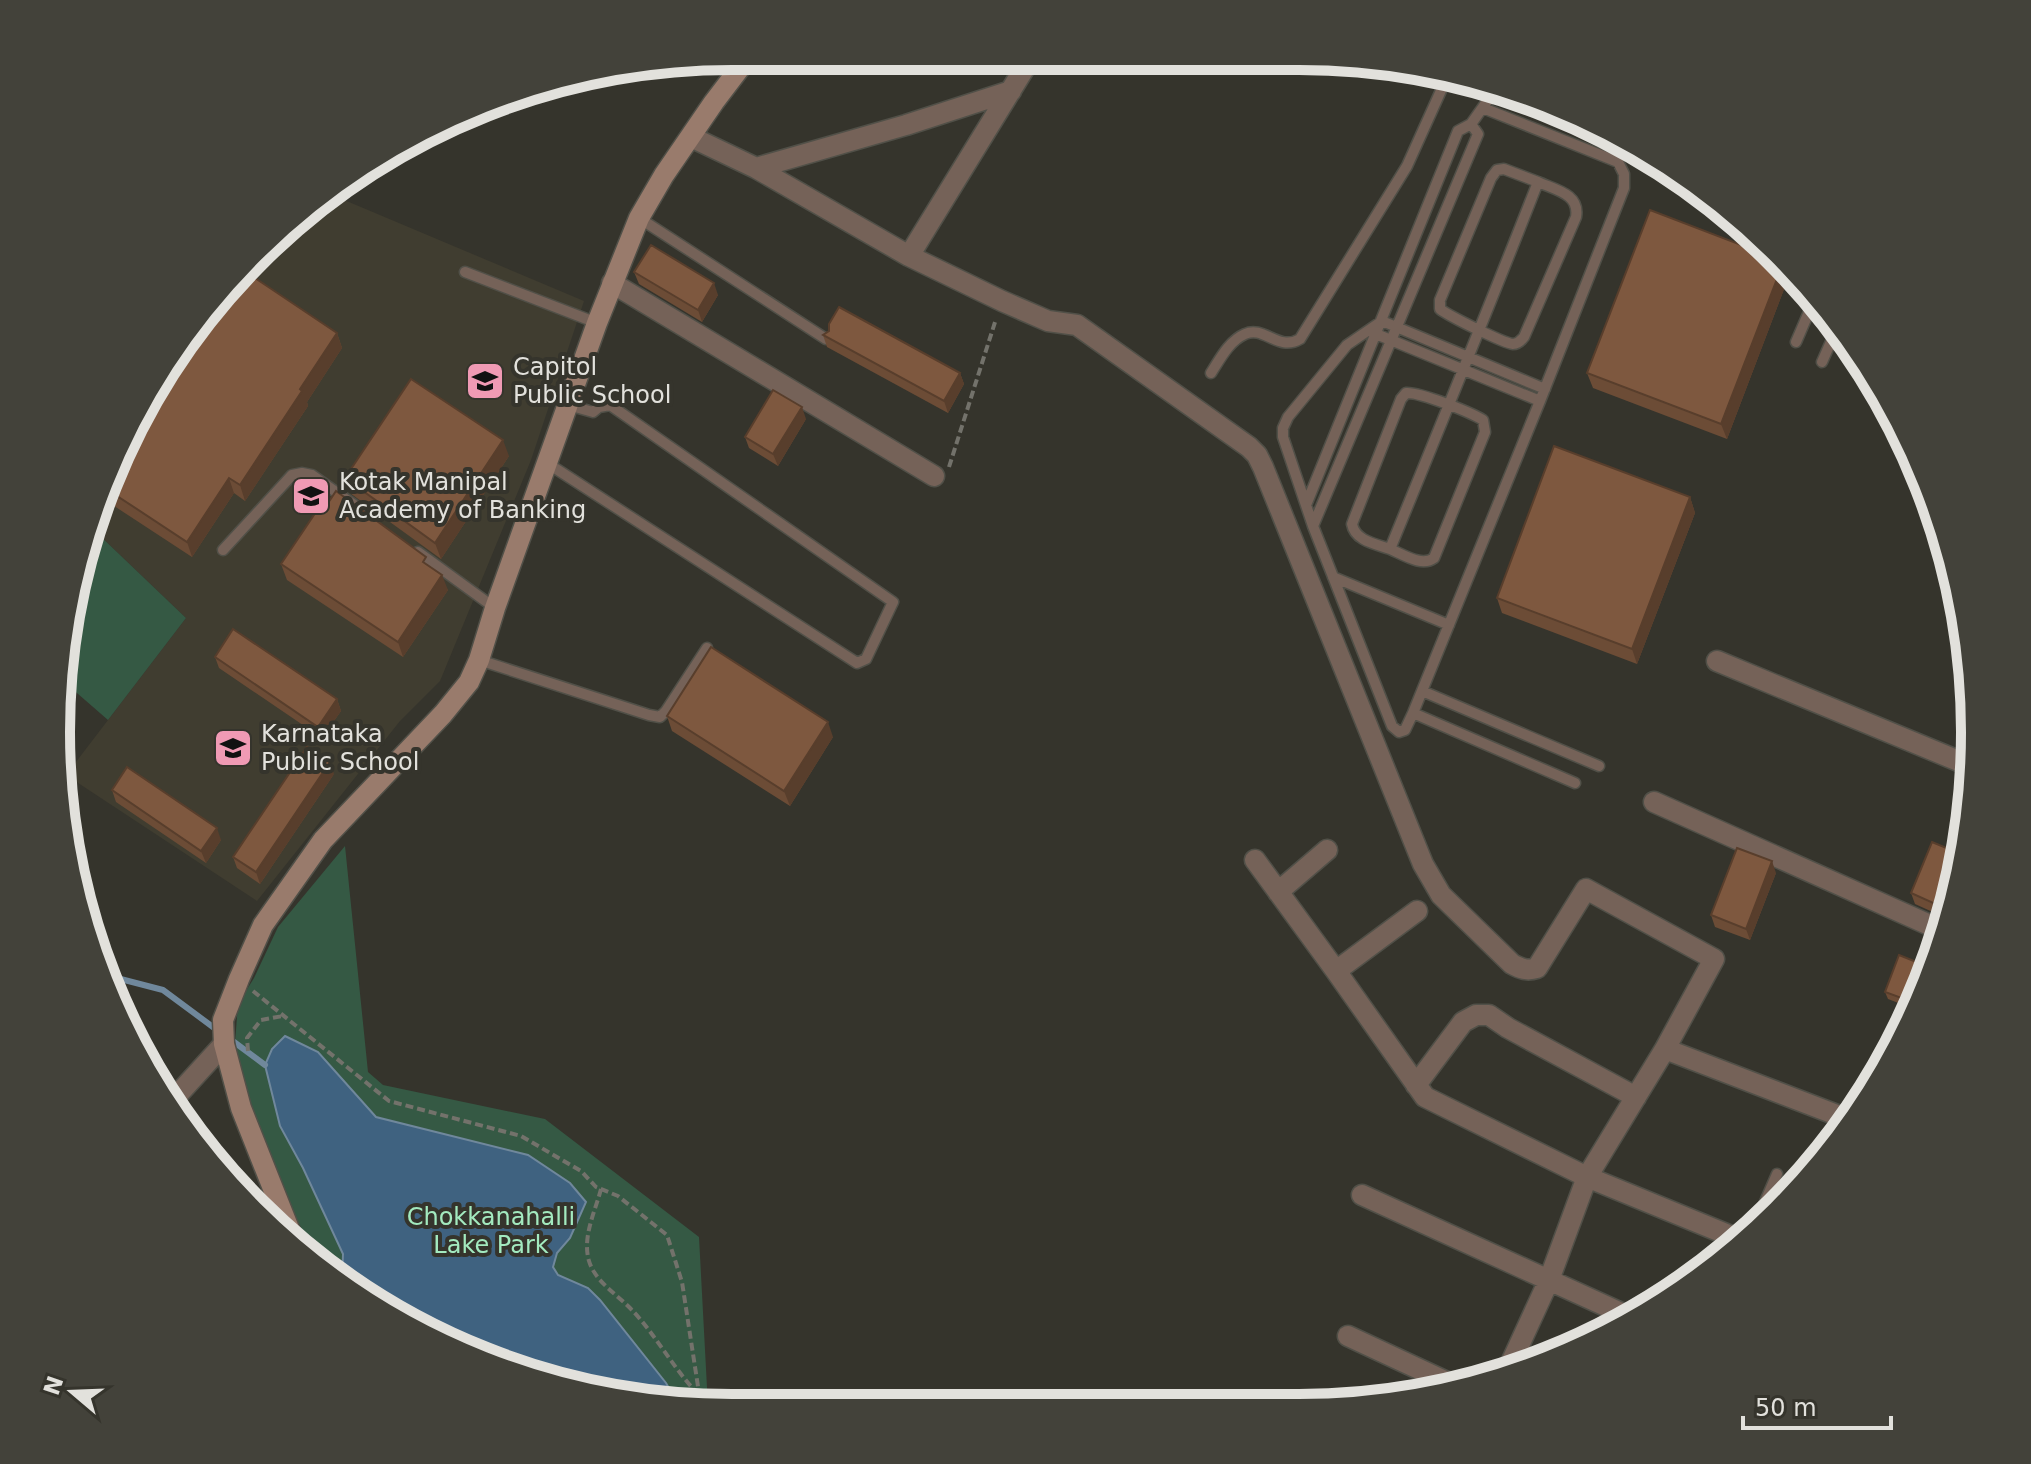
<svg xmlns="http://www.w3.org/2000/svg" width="2031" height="1464" viewBox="0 0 2031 1464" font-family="'DejaVu Sans',sans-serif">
	<rect width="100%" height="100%" fill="#35342c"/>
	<path fill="#403d30" d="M330,194l254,107 -53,159 -91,221 -40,40 -143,180 -191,-126 120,-157 -90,-86 23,-77 54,-81 82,-97z"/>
	<path fill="#355944" d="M96,532l90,86 -78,102 -46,-40v-37z
		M345,846l23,226 15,13 162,34 154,118 9,169 -20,1 -131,-22 -124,-47 -116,-73v-4l-51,-106 -32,-99 4,-52 16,-26 24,-51z"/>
	<path fill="#3f6280" stroke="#70889c" stroke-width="2" d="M285,1036l33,16 58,65 152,38 42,28 16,19 -16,36 -13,15 -4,14 5,8 30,13 12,12 66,83 13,22 -122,-20 -124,-47 -91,-57 1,-27 -40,-86 -23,-42 -15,-61 7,-16z"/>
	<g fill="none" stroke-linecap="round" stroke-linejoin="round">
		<path stroke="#70889c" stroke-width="6" d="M109,976l54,14 54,40
			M230,1039l35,26"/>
		<defs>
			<path id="lane" d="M1483,108l135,54 6,12v14l-84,213 -127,312 -8,17 -6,2 -7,-6 -79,-200 165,-392 -7,-10 22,-31
				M639,218l187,121
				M465,272l132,51
				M1376,334l164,67
				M1796,342l19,-44
				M1822,362l15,-34
				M1211,373c9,-14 18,-32 34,-39 19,-9 33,18 55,5l107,-173 41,-91
				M547,463l310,200 9,-4 27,-57 -283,-197 -11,2 -6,5 -25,-7
				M1306,505l152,-374 13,-7
				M1313,526l-30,-89v-9l5,-11 59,-72 35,-24 163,68
				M1390,549c-14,-5 -35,-8 -38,-25l49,-125 5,-6c14,-1 64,19 77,27l2,12 -51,126c-12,9 -30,-3 -44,-9 50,-122 100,-244 148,-367 18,8 42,12 38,35l-52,120c-3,3 -5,7 -11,7 -10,-1 -64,-28 -73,-35v-9l51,-122 6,-8 7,-1 34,13
				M223,550l69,-75 10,-2 10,2 48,34
				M418,552l77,56
				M1333,577l116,48
				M479,660l170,55 11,2 6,-6 41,-63
				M1422,691l177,75
				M1413,713l162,70
				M1752,1232l25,-58"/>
			<path id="street" d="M691,137l65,31 153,88 93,45 46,20 29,4 172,122 8,8 6,12 160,397 18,31 71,69c9,5 15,7 25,4l49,-79 128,70 -49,90 185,71
				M756,168l150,-43 105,-34
				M909,256l123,-200
				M612,283l322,193
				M1717,661l256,106
				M1654,802l289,129
				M1255,860l81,111 89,126 162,80 156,64
				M1278,892l49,-42
				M1336,971l81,-60
				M1416,1085l47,-63 13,-7h13l19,13 128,69
				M172,1101l52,-57
				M1362,1195l268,122
				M1348,1336l101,47
				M1510,1365l39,-85 38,-103 78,-128"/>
			<path id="secondary" d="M295,1244l-54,-136 -17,-64 -1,-24 16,-41 24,-54 60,-85 120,-126 26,-32 10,-22 16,-52 102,-285 42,-105 25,-43 50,-73 35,-46"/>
		</defs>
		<use href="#lane" stroke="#515048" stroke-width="13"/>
		<use href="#street" stroke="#515048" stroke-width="23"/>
		<use href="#secondary" stroke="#515048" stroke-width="23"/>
		<path stroke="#73726b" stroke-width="4" stroke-dasharray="8 4" stroke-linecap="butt" d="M949,467l47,-148
			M253,991l136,110 132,35 60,35 15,16 22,9 49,39 15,47 19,124
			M248,1051l-1,-13 14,-18 22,-4
			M601,1189c-6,23 -19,48 -12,72 6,20 26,32 40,46 26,26 43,60 69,87
			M315,1244l9,18 1,9"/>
		<use href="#lane" stroke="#756258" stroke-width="10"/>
		<use href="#street" stroke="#756258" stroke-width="20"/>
		<use href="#secondary" stroke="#997b6c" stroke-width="20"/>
	</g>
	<path fill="#6c4c36" d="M634,272l84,23 -16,27 -63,-38z
		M1789,276l-62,163 -134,-51 -6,-15z
		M337,333l5,15 -35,54 1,4 -63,95 -11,-8 -42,64 -87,-57 17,-54 21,-16z
		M823,335l137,38 4,11 -16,29 -121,-66z
		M806,419l-28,47 -29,-18 -4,-11z
		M509,456l-68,103 -91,-66 -5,-15z
		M1690,497l5,16 -58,151 -135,-51 -5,-15z
		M281,564l149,2 18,24 -45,67 -116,-77z
		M215,657l122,42 4,12 -19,27 -103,-70z
		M667,716l166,21 -43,69 -118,-75z
		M334,774l-74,110 -23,-16 -4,-11z
		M112,790l109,50 -15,23 -90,-61z
		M1961,854l-8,47 -7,17 -31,-14 -4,-11z
		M1776,873l-26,67 -35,-13 -4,-12z
		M1929,967l-15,42 -26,-10 -3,-7z"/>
	<path fill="#583e2c" d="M1782,266l5,4 2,6 -62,163 -6,-15z
		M714,283l4,12 -16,27 -4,-12z
		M337,333l5,15 -35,54 1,4 -63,95 -5,-16 60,-96z
		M960,373l4,11 -16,29 -4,-12z
		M802,407l4,12 -28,47 -5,-12z
		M503,440l6,16 -68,103 -6,-16z
		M229,478l5,15 -42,64 -5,-15z
		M1690,497l5,16 -58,151 -5,-15z
		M442,575l6,15 -45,67 -5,-15z
		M337,699l4,12 -19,27 -4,-11z
		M828,722l5,15 -43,69 -6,-15z
		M330,762l4,12 -74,110 -4,-12z
		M217,828l4,12 -15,23 -5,-12z
		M1772,861l4,12 -26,67 -4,-11z
		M1959,866l-6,35 -7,17 -4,-11z"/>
	<path fill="#7e583f" stroke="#583e2c" stroke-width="2" d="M1650,210l120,46 12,10 -61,158 -134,-51z
		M651,245l63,38 -16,27 -64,-38z
		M246,272l91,61 -37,56 2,2 -62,94 -11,-7 -42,64 -79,-52 14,-44 14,-21 7,5z
		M839,307l121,66 -16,28 -121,-66 6,-4v-7z
		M411,379l92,61 -68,103 -90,-65z
		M773,390l29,17 -29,47 -28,-17z
		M1554,446l136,51 -58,152 -135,-51z
		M336,491l90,66 -3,5 19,13 -44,67 -117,-78 45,-67 4,3z
		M233,629l104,70 -19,28 -103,-70z
		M711,647l117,75 -44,69 -117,-75z
		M307,747l23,15 -74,110 -23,-15z
		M127,767l90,61 -16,23 -89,-61z
		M1932,842l29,12 -2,12 -17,41 -31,-14z
		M1737,848l35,13 -26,68 -35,-14z
		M1899,955l30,12 -14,36 -30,-11z"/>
	<defs>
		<symbol id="school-square" viewBox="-11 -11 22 22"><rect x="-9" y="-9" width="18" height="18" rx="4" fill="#f09ab4" stroke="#35342c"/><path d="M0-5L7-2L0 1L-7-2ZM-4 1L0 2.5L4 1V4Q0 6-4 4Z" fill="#111"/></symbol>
		<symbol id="university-square" viewBox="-11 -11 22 22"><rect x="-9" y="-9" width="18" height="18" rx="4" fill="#f09ab4" stroke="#35342c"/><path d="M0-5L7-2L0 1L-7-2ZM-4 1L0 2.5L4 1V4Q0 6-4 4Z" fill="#111"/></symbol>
	</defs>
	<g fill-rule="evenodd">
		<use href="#school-square" x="463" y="359" width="44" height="44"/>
		<use href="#university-square" x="289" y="474" width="44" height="44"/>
		<use href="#school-square" x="211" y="726" width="44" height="44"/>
	</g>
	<g text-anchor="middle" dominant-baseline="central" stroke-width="8" stroke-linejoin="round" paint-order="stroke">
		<g font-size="24" fill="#e2e1dc" stroke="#35342c" text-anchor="start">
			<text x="513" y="367">Capitol<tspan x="513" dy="28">Public School</tspan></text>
			<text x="339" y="482">Kotak Manipal<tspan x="339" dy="28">Academy of Banking</tspan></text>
			<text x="261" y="734">Karnataka<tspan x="261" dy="28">Public School</tspan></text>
		</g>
		<g font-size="24" fill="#a3eabf" stroke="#35342c">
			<text x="491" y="1217">Chokkanahalli<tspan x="491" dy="28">Lake Park</tspan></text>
		</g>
	</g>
	<path d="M0 0H2031V1464H0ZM732 70H1299A662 662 0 0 1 1961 732V732A662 662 0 0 1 1299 1394H732A662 662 0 0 1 70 732V732A662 662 0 0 1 732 70Z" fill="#43423a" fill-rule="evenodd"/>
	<path fill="none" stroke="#e2e1dc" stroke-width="10" d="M732 70H1299A662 662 0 0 1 1961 732V732A662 662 0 0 1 1299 1394H732A662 662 0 0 1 70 732V732A662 662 0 0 1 732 70Z"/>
	<g transform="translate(72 1392) rotate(289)" stroke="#35342c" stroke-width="6" paint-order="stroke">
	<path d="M0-6L14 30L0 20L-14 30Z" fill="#e2e1dc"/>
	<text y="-12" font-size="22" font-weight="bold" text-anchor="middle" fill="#e2e1dc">N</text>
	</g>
	<path d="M1743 1416v12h148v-12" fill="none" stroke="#e2e1dc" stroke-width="4"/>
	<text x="1755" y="1416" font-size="24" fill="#e2e1dc" stroke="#35342c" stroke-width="6" paint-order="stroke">50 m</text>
</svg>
